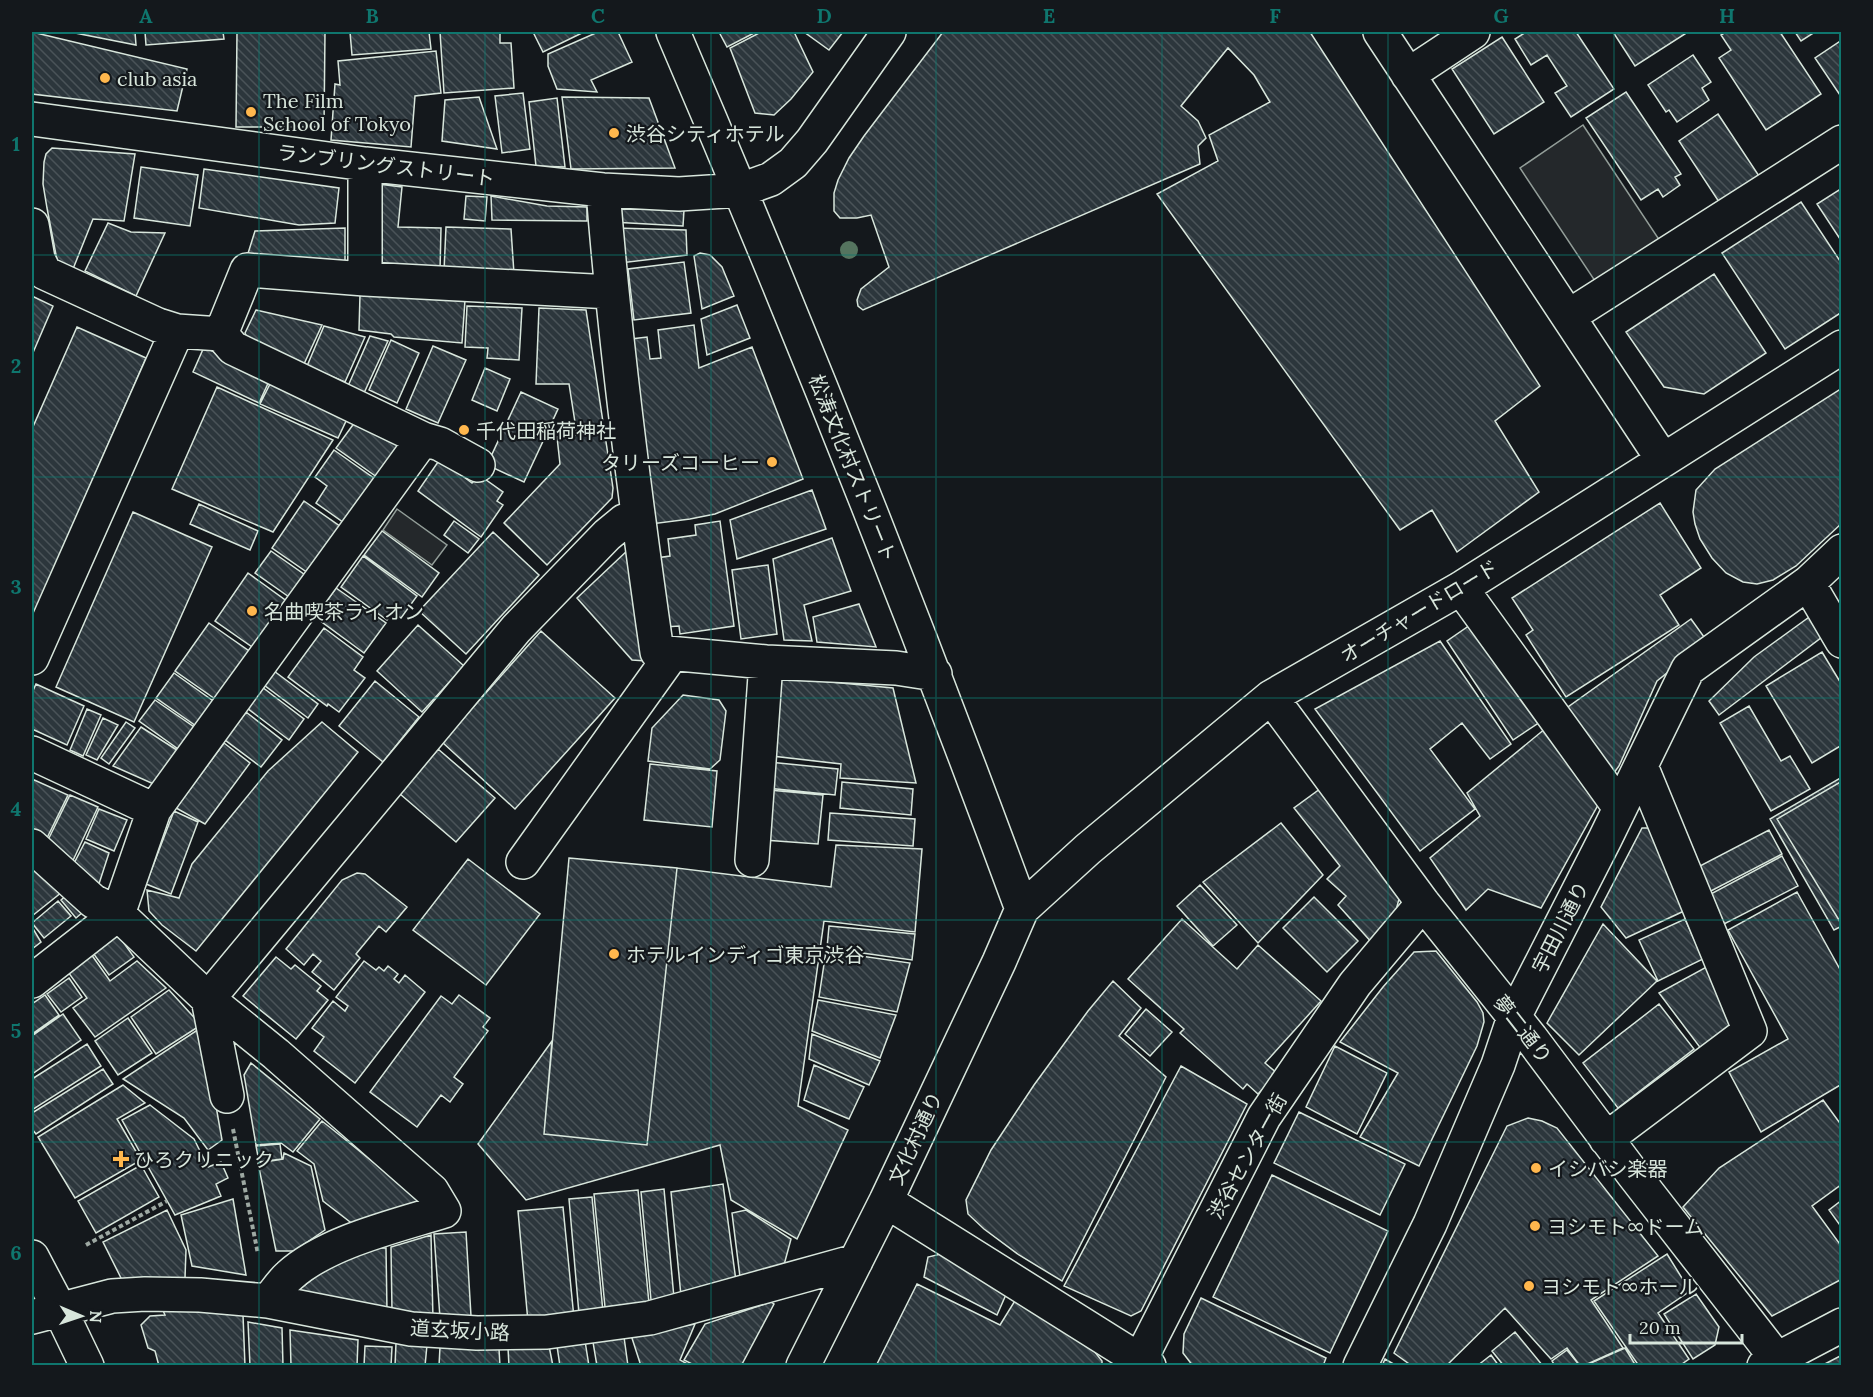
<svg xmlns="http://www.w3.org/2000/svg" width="1873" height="1397" viewBox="0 0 1873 1397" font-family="Lora,'Noto Sans JP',serif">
	<defs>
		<pattern id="building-back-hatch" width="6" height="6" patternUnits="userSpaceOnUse" patternTransform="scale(1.5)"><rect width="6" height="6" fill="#2c363c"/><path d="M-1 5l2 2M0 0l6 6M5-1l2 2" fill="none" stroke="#4a5358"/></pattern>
	</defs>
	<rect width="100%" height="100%" fill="#14181c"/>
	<path fill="#24282b" stroke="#939e99" stroke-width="1.5" d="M1583,125l77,116 -63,43 -77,-116z
		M397,509l50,36 -15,20 -49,-35z"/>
	<path fill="url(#building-back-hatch)" stroke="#d8e6dc" stroke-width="1.5" d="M32,32l155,37 -10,42 -145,-17z
		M70,32h65l1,13z
		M145,32h78l1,7 -78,6z
		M237,32h88l-1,95h-88z
		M350,32h79l2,17 -79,6z
		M440,32h60v11h11l3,45 -70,5z
		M533,32h48l1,1 -39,19z
		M598,32h20l14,30 -41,18 6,12 -40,-3 -9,-23v-12z
		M719,32h37l-29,15z
		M761,32h33l19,40 -22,27 -17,16 -19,-2 -25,-65z
		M804,32h39l-14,18z
		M943,32h367l230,354 -45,35 44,71 -82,60 -25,-42 -32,20 -243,-336 61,-33 -9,-26 61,-33 -16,-27 -26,-27 -47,58 17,15 8,17 -8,8 2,18 -337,146 -5,-4 -1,-6 4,-11 28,-22 -18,-52 -14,3h-17l-6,-7v-18l4,-13 11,-22 15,-22z
		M1526,32h50l38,57 -43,28 -16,-24 12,-7 -20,-31 -16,10 -16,-26z
		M1613,32h75l-53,34z
		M1726,32h54l41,62 -55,36 -47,-72 12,-8 -10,-15z
		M1795,32h20l-14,9z
		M1502,37l42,65 -50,32 -42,-65z
		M1842,40v58l-27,-40z
		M436,51l5,42 -26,3 -4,51 -80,-7 4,-56 5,1 -2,-24z
		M1693,55l18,27 -9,6 7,12 -32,22 -8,-12 -3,2 -18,-27z
		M1626,92l55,82 -6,3 5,8 -17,12 -5,-8 -17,11 -55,-82z
		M523,93l7,56 -28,4 -7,-57z
		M479,97l18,52 -55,-8 3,-41z
		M562,97l87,1 26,70 -104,1z
		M557,98l8,69 -29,-1 -7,-64z
		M1718,114l43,65 -40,26 -42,-64z
		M52,148l83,6 -11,67 -31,-2 -20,50 -16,-9 -10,-52 -4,-24 1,-22 2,-8z
		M141,167l57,8 -8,51 -56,-8z
		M204,169l135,19 -4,35 -36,2 -100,-17z
		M378,184l24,3 -4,40 43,1 -1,43 -63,-4z
		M1842,188v54l-25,-38z
		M466,196l21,1 -2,24 -21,-2z
		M491,196l56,10 40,1v14l-95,-1z
		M1801,202l41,62v48l-57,37 -63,-96z
		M613,206l71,4 -1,16 -71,-4z
		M108,223l23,9 34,1 -29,63 -51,-25z
		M446,227l65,2 3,45 -70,-3z
		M345,228v37l-100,-2 10,-32z
		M616,228l70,2 1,25 -67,8z
		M700,253l10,2 12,12 12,29 -32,13 -8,-53z
		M684,262l7,51 -57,7 -6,-51z
		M1714,274l52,79 -62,41 -40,-7 -38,-55z
		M360,295l105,5 -3,43 -68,-6 -3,-3 -32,-4z
		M32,296l21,10 -21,49z
		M737,305l13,33 -43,17 -6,-36z
		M467,306l55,2 -3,52 -32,-2 1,-10 -23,-1z
		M539,308l47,2 27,178 -1,10 -65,67 -43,-42 56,-59 -3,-27 20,-2 -8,-51h-33z
		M256,310l66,15 -18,39 -56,-24 -3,-7z
		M694,325l5,43 53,-21 51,132 -88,35 -25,5 -39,5 -20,-185 16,-2 3,22 11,-1 -3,-28z
		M324,326l41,11 -20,45 -38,-16z
		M77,327l69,31 -114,260v-189z
		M370,336l18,5 -24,52 -16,-7z
		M391,340l28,13 -22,50 -28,-13z
		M433,346l33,14 -28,63 -32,-14z
		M204,347l66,32 -11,24 -66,-31z
		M485,368l25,11 -13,32 -25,-11z
		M271,382l76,37 -9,19 -78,-34z
		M217,387l116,53 -60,92 -101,-43z
		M1842,388v135l-46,43 -23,14 -16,4 -14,-2 -17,-9 -14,-15 -12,-19 -5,-15 -2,-12 3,-22 19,-21z
		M521,392l37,17 -34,73 -37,-17z
		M355,422l47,20 -21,38 -45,-32z
		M334,450l44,31 -31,44 -31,-22 11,-17 -12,-9z
		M440,459l32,24 7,-8 24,17 -6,9 6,4 -22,32 -63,-46z
		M812,490l14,39 -89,30 -7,-39z
		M304,501l40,28 -33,46 -39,-27z
		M1660,503l41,65 -41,27 19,30 -113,72 -40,-62 7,-5 -21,-32z
		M199,504l59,27 -8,19 -60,-26z
		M133,512l79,35 -78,175 -78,-35z
		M454,521l25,18 -11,14 -24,-18z
		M720,521l14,105 -54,8 -1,-8 -14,1 -9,-69 14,-2 -2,-17 28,-4 -1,-10z
		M382,531l57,42 -17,24 -58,-42z
		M493,532l46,43 -73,79 -47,-43z
		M832,538l19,53 -47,14 8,36 -28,-1 -11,-81z
		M629,549l17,112 -14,-1 -55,-62z
		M271,551l37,26 -16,22 -37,-26z
		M363,556l54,40 -16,22 -9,-6 -5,8 -46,-33z
		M768,565l9,69 -36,5 -9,-69z
		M248,573l40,29 -33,47 -40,-28z
		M336,588l50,35 -22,30 -49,-36z
		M859,604l17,43 -59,-5 -4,-25z
		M1812,615l14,19 -107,81 -10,-14 45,-44z
		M1691,619l16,22 -50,40 -38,85 -10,14 -48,-68z
		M209,623l43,30 -34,48 -43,-30z
		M1473,623l67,99 -27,18 -66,-99z
		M418,625l46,41 -42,46 -45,-41z
		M324,628l39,29 -9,13 11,8 -26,34 -11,-8 -1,2 -39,-29z
		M541,631l74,67 -100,111 -73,-67z
		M1440,641l71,103 -21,15 -28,-36 -32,26 45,60 -55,42 -105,-142z
		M1822,652l20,33v60l-30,18 -46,-77z
		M274,671l44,33 -10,14 -44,-33z
		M174,673l42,30 -17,25 -43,-30z
		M779,677l114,11 23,95 -76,-5 1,-14 -69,-8z
		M375,681l44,36 -36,45 -44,-36z
		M36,684l48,22 -17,39 -35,-16v-36z
		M262,687l42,32 -15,21 -42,-32z
		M683,695l36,5 7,11 -6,49 -10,9 -62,-8 4,-33z
		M155,700l42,29 -16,22 -42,-30z
		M1749,706l32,55 9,-5 20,33 -39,22 -51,-88z
		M87,709l14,6 -18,41 -13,-6z
		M246,712l36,28 -21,27 -36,-27z
		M103,718l15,7 -21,35 -11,-5z
		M126,722l9,6 -26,36 -8,-6z
		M322,722l36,30 -162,199 -34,-26 -13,-14 -2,-21 32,8 13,-34 76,-93z
		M141,727l39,25 -24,33 -43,-19z
		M1546,728l52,77 -57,103 -53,-19 -22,21 -36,-52 50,-42 -13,-23z
		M224,743l26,20 -45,61 -29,-16z
		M438,749l57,49 -39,44 -56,-48z
		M769,762l69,7 -3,26 -68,-7z
		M650,764l67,7 -5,56 -68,-7z
		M1842,777v149l-8,4 -64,-111z
		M32,779l36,16 -23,47 -13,-9z
		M1842,781v144l-65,-106z
		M842,782l71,7 -2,26 -71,-7z
		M1324,786l74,103 1,10 -5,19 -20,27 -36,-40 8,-9 -19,-17 13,-13 -46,-58z
		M769,790l54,5 -5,49 -54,-4z
		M70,795l28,12 -29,62 -23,-25z
		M99,809l28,11 -13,31 -28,-12z
		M174,811l24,11 -27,72 -25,-10z
		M830,813l85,6 -2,27 -85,-6z
		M1281,823l42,52 -65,68 -55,-61z
		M1642,828h10l32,83 -58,27 -25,-31z
		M1769,830l13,24 -73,38 -13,-24z
		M85,842l24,11 -14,43 -25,-25z
		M836,845l86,4 -7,83 -91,-11 -26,185 50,24 -51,109 -66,-39 -11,-55 -194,55 -48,-56 74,-103 -8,93 103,11 30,-277 154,19z
		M1782,856l16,30 -76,39 -15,-29z
		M32,858l35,30 -35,28z
		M569,858l108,10 -30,277 -103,-11z
		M468,859l72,55 -54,71 -73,-55z
		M357,873l8,1 42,33 -21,25 -7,-6 -23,28 4,4 -26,32 -22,-18 9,-11 -8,-7 -9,11 -18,-16 56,-69z
		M1200,885l37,40 -24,21 -36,-40z
		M73,889l16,18 -13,11 -15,-18z
		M1797,892l45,81v111l-81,48 -32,-60 59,-33 -60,-109z
		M1314,897l44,44 -31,31 -44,-44z
		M58,901l13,15 -27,22 -12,-15z
		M1182,919l55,50 21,-24 63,56 -56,62 13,11 -20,20 -11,-10 -4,5 -63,-56 4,-4 -56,-50z
		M1685,919l18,40 -45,22 -19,-41z
		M1603,924l54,57 -78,74 -32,-32z
		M829,926l86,8 -3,26 -85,-12z
		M32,927l9,15 -9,7z
		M118,935l16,22 -25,18 -16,-22z
		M826,951l84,12 -13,49 -78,-15z
		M1436,951l41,51 6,11 1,9 -7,24 -58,120 -59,-29 38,-64 -58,-31 43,-55 31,-35z
		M91,954l19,27 27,-20 29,27 -71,49 -22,-29 14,-10 -19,-26z
		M276,957l15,12 4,-4 26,21 -4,5 11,9 -32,39 -53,-43z
		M364,961l12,9 3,-3 5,4 4,-5 10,8 -4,5 5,4 6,-8 20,17 -70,91 -41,-32 10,-14 -12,-9 21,-27 12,10 3,-5 -12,-9z
		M1710,965l21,64 -29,21 -43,-57z
		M69,978l13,19 -21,15 -14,-18z
		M1113,981l28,27 -22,28 47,41 -104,204 -43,-26 -35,-26 -16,-15 -2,-14 25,-50 43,-65 54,-74z
		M169,990l32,35 -45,29 -25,-37z
		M45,995l14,20 -27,19v-30z
		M459,995l31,23 -7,9 5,4 -34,46 9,7 -13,18 -9,-7 -24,32 -47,-35 71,-96 11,8z
		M818,1000l78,15 -16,43 -68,-27z
		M1659,1004l35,45 -76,59 -35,-45z
		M1146,1009l26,23 -22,24 -25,-22z
		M63,1014l18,26 -49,34v-38z
		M128,1018l24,35 -34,22 -23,-34z
		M202,1027l20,113 -14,10 -24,-32 -61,-39z
		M812,1034l68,27 -11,24 -60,-26z
		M87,1044l14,22 -69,44v-31z
		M1335,1046l52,27 -30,61 -51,-27z
		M251,1063l69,56 -27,33 -12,-9 -25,2 -12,-70z
		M814,1065l50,22 -15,32 -45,-19z
		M1181,1066l66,38 -106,207 -10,5 -67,-30z
		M103,1069l10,15 -77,50 -4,-5v-16z
		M123,1085l22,18 -28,16 24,41 -66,38 -37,-61z
		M1823,1100l19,26v58l-30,22 30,41v32l-70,37 -89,-109 36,-39z
		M150,1105l44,34 14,28 13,-5 7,16 -12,6 5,12 -46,19 -53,-95z
		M1299,1112l106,52 -25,51 -106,-52z
		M1528,1118l14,3 15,7 101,128 -67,44 32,48 -40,18h-3l-13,-18 -16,11 -46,-51 -59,58h-34l-18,-13 113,-227z
		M322,1121l95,76 -1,9 -62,19 -31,-24 -9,-37 -17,-13z
		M280,1144l2,15 -23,3 -3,-16z
		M284,1153l27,13 14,64 -31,21h-18l-18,-88 25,-4z
		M141,1165l18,32 -63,36 -18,-32z
		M1272,1175l116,56 -58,122 -117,-56z
		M723,1184l13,97 -55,15 -10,-104z
		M664,1189l10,109 -23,2 -10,-108z
		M638,1190l11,113 -44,4 -11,-113z
		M592,1197l11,115 -24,2 -10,-115z
		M233,1199l13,76 -54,-9 -11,-51z
		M1842,1200v28l-13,-18z
		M563,1207l11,111 -46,4 -10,-111z
		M167,1210l19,40 -1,28 -63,2 -19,-38z
		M746,1210l45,29 -7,26 -43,20 -9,-72z
		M466,1232l5,84 -31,2 -6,-84z
		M431,1235l2,84 -41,-8 -1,-64z
		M372,1248h14l1,63 -93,-17 32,-26z
		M945,1253l63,37 -11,25 -73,-38 4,-20z
		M1667,1254l23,37 -32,22 31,46 -10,7h-40l-45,-65z
		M917,1284l83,41 16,-26 78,52 8,10v5h-226z
		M1696,1294l23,33 -4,18 -22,14 -29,-45z
		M1201,1298l125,60 -3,8h-130l-10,-13 1,-19z
		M771,1302l3,2 -33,62h-45l-12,-6 21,-36z
		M161,1306l82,9 2,51h-86l-4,-15 -7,-3 -7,-23 9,-9 15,-1z
		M248,1322l34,6 1,38h-33z
		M695,1324l-15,36 11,6h-50l-10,-31z
		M290,1330l68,10 -1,26h-66z
		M1515,1332l28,34h-39l-12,-15z
		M624,1337l4,29h-31l-4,-24z
		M585,1341l4,25h-29l-3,-20z
		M396,1343l31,2 -2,21h-30z
		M365,1346l27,1 -1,19h-27z
		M549,1346l4,20h-44l-1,-18z
		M440,1347l59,2 1,17h-61z
		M1625,1348l11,18h-52z
		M1567,1350l13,16h-25l-3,-5z
		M1491,1355l8,11h-22z
		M1842,1355v11h-21z
		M1385,1359l12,7h-15z"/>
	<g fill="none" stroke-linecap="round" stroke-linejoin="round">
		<defs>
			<path id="minor" d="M673,32c124,289 240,581 349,877
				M1380,32l283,428
				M1408,75l65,-43
				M32,119l333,45 238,26 76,4 62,-4 30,-11 22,-16 19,-22 77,-109
				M365,164v115l246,13
				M603,190c12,155 32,309 54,462l109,10 130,6 39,6
				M32,225l6,34 7,14 113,52 19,6 44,3 12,14 190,91 -269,371 -122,-57
				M1569,316l273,-174
				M221,334l26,-64 118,9
				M423,439l17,5 38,21
				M1808,583l34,58
				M1461,588l159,220
				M32,658l145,-327
				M1271,697l152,206 108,135 102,136 144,185
				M32,846l61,55 25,13 90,85 68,55 156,137 12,20c-48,15 -118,31 -155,65 -8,7 -14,17 -21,25
				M752,860l14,-198
				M523,862l149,-208
				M32,981l86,-67 36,-104
				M208,999l308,-370 91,-94 17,-14 13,-4
				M208,999l19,97
				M1606,1139l144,-108 -109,-265
				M886,1201l263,165
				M32,1257l28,53 27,56
				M32,1317l80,-21 33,-2 55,1 68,6 143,28 66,4 70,-1 103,-14 206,-57
				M803,1366l83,-165 113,-239 23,-53 66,-60 183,-152 192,-110 379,-240
				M1137,1366l127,-249 91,-133 68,-81
				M1360,1366l70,-142 68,-159 16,-48 91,-178 83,-170 120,-86 34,-32
				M1764,1366l78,-41"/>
		</defs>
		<use href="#minor" stroke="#d8e6dc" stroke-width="36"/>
		<path stroke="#9da8a2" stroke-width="4" stroke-dasharray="4.5 3" stroke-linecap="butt" d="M233,1129l25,125
			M86,1245l81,-44"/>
		<use href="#minor" stroke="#14181c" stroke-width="33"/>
	</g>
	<circle fill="#55745f" cx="849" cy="250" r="9"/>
	<path fill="none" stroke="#0f766e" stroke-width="1.5" stroke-opacity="0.55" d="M259,32v1334M485,32v1334M711,32v1334M936,32v1334M1162,32v1334M1388,32v1334M1614,32v1334M32,255h1810M32,477h1810M32,698h1810M32,920h1810M32,1142h1810"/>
	<g fill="#ffb74d" stroke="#14181c" stroke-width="2">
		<circle cx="105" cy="78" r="6"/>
		<circle cx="251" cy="112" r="6"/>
		<circle cx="614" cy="133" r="6"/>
		<circle cx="464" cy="430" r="6"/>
		<circle cx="772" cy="462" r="6"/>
		<circle cx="252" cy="611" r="6"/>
		<circle cx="614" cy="954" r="6"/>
		<path d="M118 1150h6v6h6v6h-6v6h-6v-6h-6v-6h6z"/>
		<circle cx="1536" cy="1168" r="6"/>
		<circle cx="1535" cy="1226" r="6"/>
		<circle cx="1529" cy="1286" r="6"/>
	</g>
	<g text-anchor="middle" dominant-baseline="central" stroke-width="4.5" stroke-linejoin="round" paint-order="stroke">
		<g font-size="20" fill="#d8e6dc" stroke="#14181c" text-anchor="start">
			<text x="117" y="78">club asia</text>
			<text x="263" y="100">The Film<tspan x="263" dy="23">School of Tokyo</tspan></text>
			<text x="626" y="133">渋谷シティホテル</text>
			<text x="476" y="430">千代田稲荷神社</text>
			<text x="760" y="462" text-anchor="end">タリーズコーヒー</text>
			<text x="264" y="611">名曲喫茶ライオン</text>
			<text x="626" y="954">ホテルインディゴ東京渋谷</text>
			<text x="134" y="1159">ひろクリニック</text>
			<text x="1548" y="1168">イシバシ楽器</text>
			<text x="1547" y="1226">ヨシモト∞ドーム</text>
			<text x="1541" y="1286">ヨシモト∞ホール</text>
		</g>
		<g font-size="20" fill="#d8e6dc" stroke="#14181c">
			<text transform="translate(386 165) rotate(7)">ランブリングストリート</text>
			<text transform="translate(853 468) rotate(68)">松涛文化村ストリート</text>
			<text transform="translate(1419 611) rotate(-31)">オーチャードロード</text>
			<text transform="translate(1560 927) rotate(-63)">宇田川通り</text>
			<text transform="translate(1523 1029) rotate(52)">夢二通り</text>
			<text transform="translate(915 1138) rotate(-65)">文化村通り</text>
			<text transform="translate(1247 1156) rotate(-61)">渋谷センター街</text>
			<text transform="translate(460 1330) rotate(3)">道玄坂小路</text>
		</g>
	</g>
	<rect width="1873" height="1397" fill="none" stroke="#14181c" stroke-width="66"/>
	<g transform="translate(81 1316) rotate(92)" stroke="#14181c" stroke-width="4.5" paint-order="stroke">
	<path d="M0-4.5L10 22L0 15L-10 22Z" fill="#d8e6dc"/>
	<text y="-9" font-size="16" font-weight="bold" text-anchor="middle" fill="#d8e6dc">N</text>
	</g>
	<path d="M1630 1334v9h112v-9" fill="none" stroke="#d8e6dc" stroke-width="3"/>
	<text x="1639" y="1334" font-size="18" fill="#d8e6dc" stroke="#14181c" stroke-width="4.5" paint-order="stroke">20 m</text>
	<rect x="33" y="33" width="1807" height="1331" fill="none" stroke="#0f766e" stroke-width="2"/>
	<g font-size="20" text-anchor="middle" font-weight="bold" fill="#0f766e">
		<text x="146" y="23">A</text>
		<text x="372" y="23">B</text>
		<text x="598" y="23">C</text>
		<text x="824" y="23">D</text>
		<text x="1049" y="23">E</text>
		<text x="1275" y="23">F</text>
		<text x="1501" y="23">G</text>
		<text x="1727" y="23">H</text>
		<text x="16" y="151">1</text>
		<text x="16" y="373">2</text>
		<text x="16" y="594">3</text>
		<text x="16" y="816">4</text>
		<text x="16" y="1038">5</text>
		<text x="16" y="1260">6</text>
	</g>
</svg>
